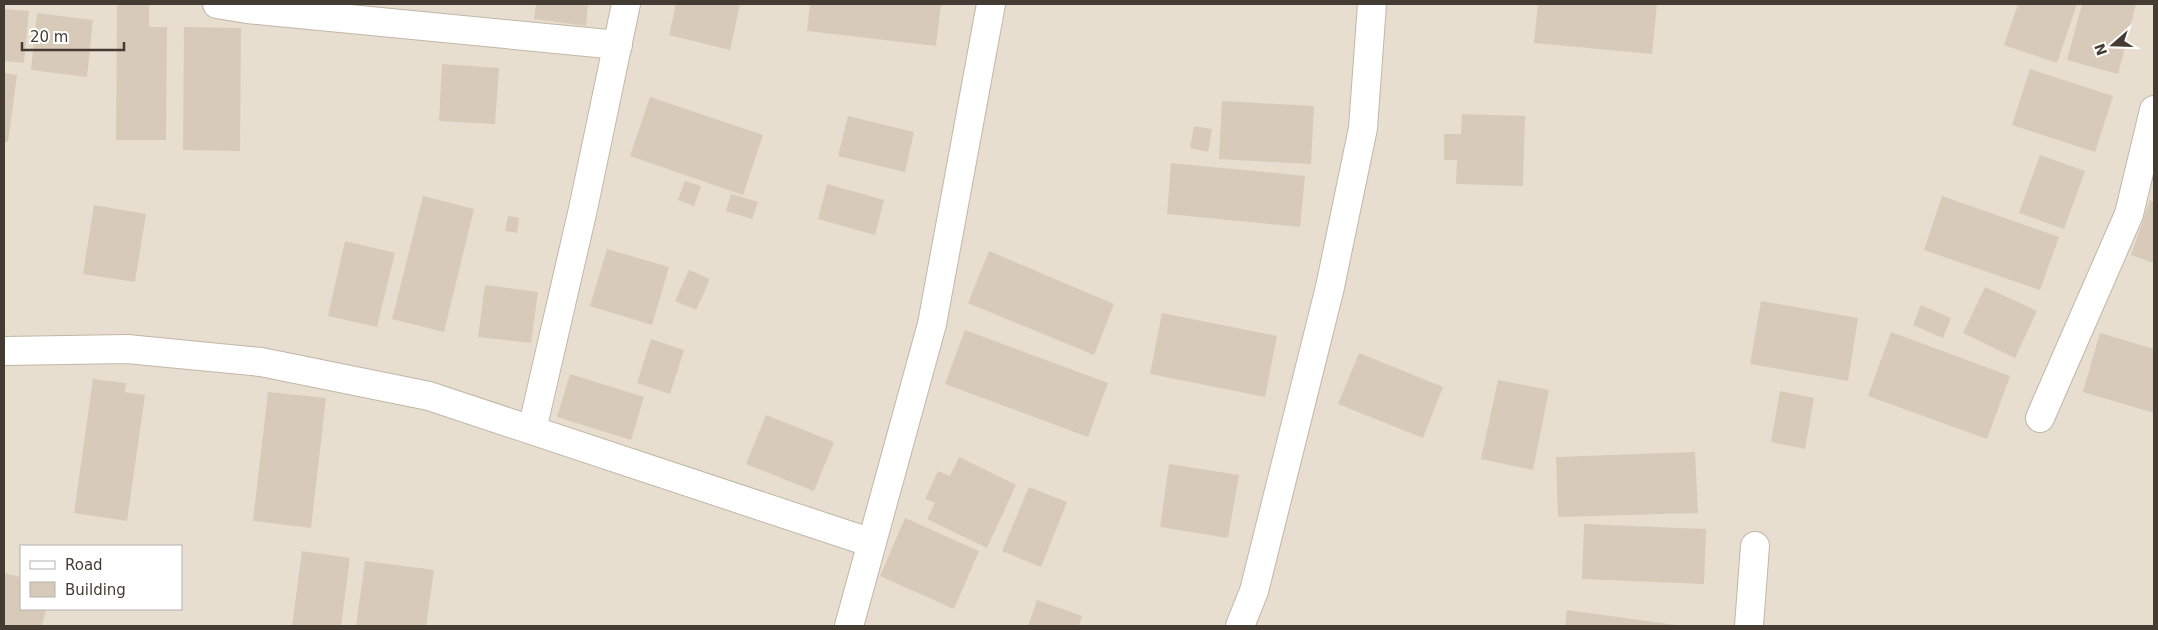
<svg xmlns="http://www.w3.org/2000/svg" width="2158" height="630" viewBox="0 0 2158 630" font-family="'DejaVu Sans',sans-serif">
	<rect width="100%" height="100%" fill="#f3ece2"/>
	<path fill="#e7decf" fill-rule="evenodd" d="M4,4h2150v622h-2150zM21,546h160v63h-160z"/>
	<path fill="#d8cab9" d="M117,4h32v23h18l-1,113h-50z
		M536,4h52l-2,22 -52,-7z
		M676,4h64l-10,46 -61,-15z
		M810,4h131l-5,42 -129,-15z
		M1538,4h119l-5,50 -118,-11z
		M2018,4h59l-20,59 -53,-18z
		M2082,4h54l-18,70 -51,-14z
		M4,9l25,2 -5,52 -20,-2z
		M37,13l56,7 -6,57 -56,-7z
		M184,27l57,1 -1,123 -57,-1z
		M442,64l57,4 -4,56 -56,-3z
		M2030,69l83,27 -18,56 -83,-27z
		M4,73l13,2 -9,67h-4z
		M650,97l113,38 -20,60 -113,-39z
		M1222,101l92,5 -3,58 -92,-5z
		M1462,114l63,2 -2,70 -67,-2 1,-24h-13v-26h17z
		M848,116l66,16 -9,40 -67,-16z
		M1194,126l18,3 -4,23 -18,-4z
		M2040,155l45,16 -21,58 -45,-16z
		M1171,163l134,13 -5,51 -133,-13z
		M685,181l16,5 -7,20 -16,-6z
		M827,184l57,16 -9,35 -57,-16z
		M731,194l27,8 -6,17 -26,-8z
		M423,196l51,13 -30,123 -52,-13z
		M1942,196l117,41 -19,53 -116,-40z
		M2150,200l4,2v61l-23,-8z
		M94,205l52,9 -11,68 -52,-8z
		M508,216l11,2 -2,15 -12,-2z
		M345,241l50,12 -18,74 -49,-11z
		M607,249l62,18 -17,58 -62,-19z
		M989,251l125,53 -20,51 -126,-52z
		M689,270l21,9 -14,31 -21,-9z
		M485,285l53,7 -7,51 -53,-6z
		M1985,287l52,24 -22,47 -52,-25z
		M1761,301l97,17 -10,63 -98,-17z
		M1921,305l30,13 -8,20 -30,-13z
		M1162,313l115,23 -12,61 -115,-23z
		M965,330l143,53 -20,54 -143,-53z
		M1891,332l119,44 -23,63 -119,-43z
		M2100,333l54,16v64l-71,-21z
		M651,339l33,11 -14,44 -33,-11z
		M1359,353l84,34 -20,51 -85,-34z
		M570,374l74,23 -13,43 -74,-23z
		M93,379l33,4 -1,9 20,3 -18,126 -53,-8z
		M1498,380l51,10 -16,80 -52,-11z
		M1780,391l34,7 -9,51 -34,-7z
		M268,392l58,6 -15,130 -58,-7z
		M766,415l68,27 -20,49 -68,-27z
		M1695,452l3,61 -140,4 -2,-60z
		M959,457l57,28 -29,63 -60,-29 8,-16 -10,-4 13,-28 12,5z
		M1169,464l70,11 -11,63 -68,-11z
		M1029,487l38,15 -26,65 -39,-16z
		M905,518l74,33 -25,58 -74,-33z
		M1584,524l122,5 -2,55 -122,-5z
		M302,551l48,7 -9,68h-49z
		M365,561l69,9 -8,56h-70z
		M4,573l17,4v32h25l-4,17h-38z
		M1037,600l45,16 -3,10h-51z
		M1567,610l109,15v1h-111z"/>
	<g fill="none" stroke-linecap="round" stroke-linejoin="round">
		<defs>
			<path id="street" d="M217,4l30,5 371,36
				M4,351l123,-2 134,13 168,34 443,147
				M2040,418l89,-204 25,-104
				M532,430l51,-221 43,-205
				M849,626l83,-302 59,-320
				M1240,626l14,-35 76,-304 33,-159 9,-124
				M1749,626l6,-80"/>
		</defs>
		<use href="#street" stroke="#c1b6a7" stroke-width="30"/>
		<use href="#street" stroke="#fff" stroke-width="28"/>
	</g>
	<rect width="2158" height="630" fill="none" stroke="#443c32" stroke-width="10"/>
	<rect x="20" y="545" width="162" height="65" fill="#ffffff" stroke="#b4b1ad"/>
	<rect x="30" y="561" width="25" height="8" fill="#ffffff" stroke="#b4b1ad"/>
	<text x="65" y="570" font-size="15" fill="#443c32">Road</text>
	<rect x="30" y="582" width="25" height="15" fill="#d8cab9" stroke="#b4b1ad"/>
	<text x="65" y="595" font-size="15" fill="#443c32">Building</text>
	<g transform="translate(2113 45) rotate(250)" stroke="#ffffff" stroke-width="4" paint-order="stroke">
	<path d="M0-4L9 19L0 12L-9 19Z" fill="#443c32"/>
	<text y="-8" font-size="14" font-weight="bold" text-anchor="middle" fill="#443c32">N</text>
	</g>
	<path d="M22 42v8h102v-8" fill="none" stroke="#443c32" stroke-width="2.5"/>
	<text x="30" y="42" font-size="15" fill="#443c32" stroke="#ffffff" stroke-width="4" paint-order="stroke">20 m</text>
</svg>
